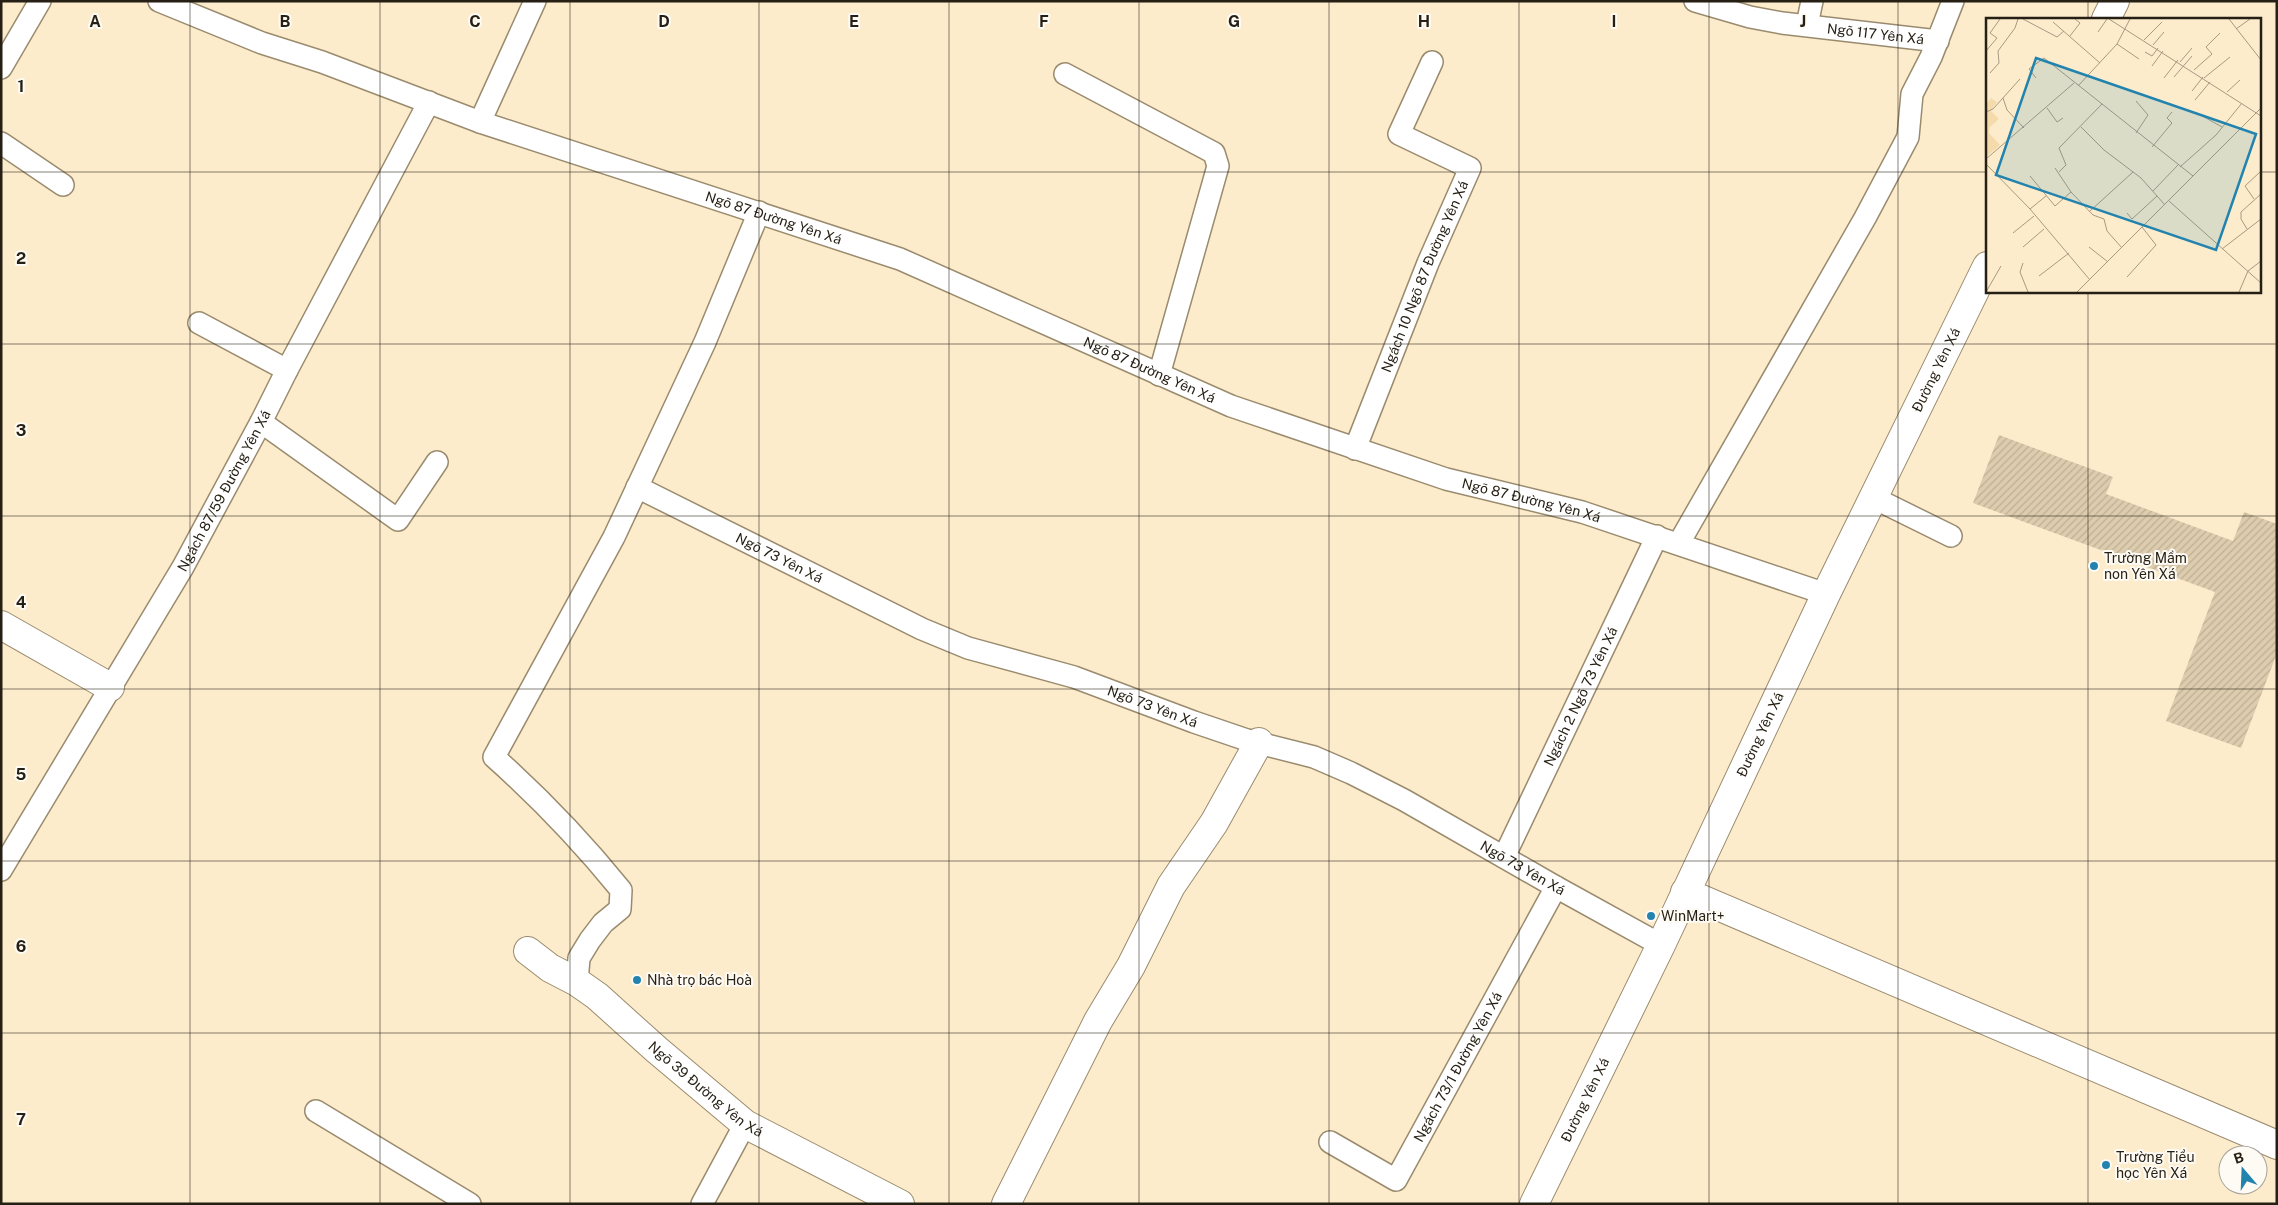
<svg xmlns="http://www.w3.org/2000/svg" width="2278" height="1205" viewBox="0 0 2278 1205" font-family="'Public Sans',sans-serif">
	<defs>
		<pattern id="building-hatch" width="6" height="6" patternUnits="userSpaceOnUse" patternTransform="scale(1.25)"><rect width="6" height="6" fill="#ddccae"/><path d="M-1 1l2-2M0 6l6-6M5 7l2-2" fill="none" stroke="#beaf95"/></pattern>
	</defs>
	<rect width="100%" height="100%" fill="#fceccc"/>
	<path fill="url(#building-hatch)" d="M1999,435l114,42 -7,17 127,47 11,-29 33,12v129l-36,95 -75,-27 49,-129 -242,-89z"/>
	<g fill="none" stroke-linecap="round" stroke-linejoin="round">
		<defs>
			<g id="service">
				<path id="s1" d="M159,1l103,42 60,19 158,60 420,137 331,147 215,73 136,33 244,82"/>
				<path id="s2" d="M1695,1l55,16 32,6 156,18"/>
				<path d="M1807,25l5,-24"/>
				<path d="M1,68l39,-67"/>
				<path d="M1065,74l149,79 4,13 -59,209"/>
				<path d="M480,122l55,-121"/>
				<path d="M1,143l62,42"/>
				<path d="M199,323l88,47"/>
				<path d="M261,422l137,98 39,-58"/>
				<path id="s3" d="M1355,449l73,-186 42,-95 -71,-34 33,-72"/>
				<path id="s4" d="M637,487l285,142 46,19 106,29 120,45 53,18 67,17 37,16 53,27 152,87 105,58"/>
				<path d="M1874,498l77,38"/>
				<path d="M1679,543l186,-325 43,-81 4,-43 19,-37 22,-56"/>
				<path id="s5" d="M1504,857l153,-321"/>
				<path id="s6" d="M1,870l182,-303 78,-145 26,-52 142,-268"/>
				<path d="M577,982l2,-24 11,-18 13,-17 17,-14 1,-19c-39,-48 -81,-92 -127,-133l120,-220 91,-195 54,-130"/>
				<path d="M316,1111l154,93"/>
				<path id="s7" d="M1330,1142l66,38 160,-293"/>
				<path d="M702,1204l43,-80"/>
			</g>
			<g id="minor">
				<path d="M1,625l109,62"/>
				<path id="s8" d="M528,951l22,17 27,14 20,14 60,54 88,74 155,80"/>
				<path d="M1006,1204l92,-183 33,-55 40,-80 43,-63 45,-81"/>
			</g>
			<g id="tertiary">
				<path d="M2106,19l9,-18"/>
				<path d="M1685,892l592,253"/>
				<path id="s9" d="M1534,1204l127,-259 165,-351 161,-328"/>
			</g>
		</defs>
		<use href="#service" stroke="#9a8b6e" stroke-width="24"/>
		<use href="#minor" stroke="#9a8b6e" stroke-width="30"/>
		<use href="#tertiary" stroke="#9a8b6e" stroke-width="30"/>
		<use href="#service" stroke="#fff" stroke-width="21"/>
		<use href="#minor" stroke="#fff" stroke-width="28"/>
		<use href="#tertiary" stroke="#fff" stroke-width="28"/>
	</g>
	<path fill="none" stroke="#251f14" stroke-width="1" stroke-opacity="0.55" d="M190,1v1203M380,1v1203M570,1v1203M759,1v1203M949,1v1203M1139,1v1203M1329,1v1203M1519,1v1203M1709,1v1203M1898,1v1203M2088,1v18M1,172h1986M2259,172h18M2088,291v913M1,344h2276M1,516h2276M1,689h2276M1,861h2276M1,1033h2276"/>
	<g fill="#2283af" stroke="#fefaf4" stroke-width="2">
		<circle cx="2094" cy="566" r="5"/>
		<circle cx="1651" cy="916" r="5"/>
		<circle cx="637" cy="980" r="5"/>
		<circle cx="2106" cy="1165" r="5"/>
	</g>
	<g text-anchor="middle" dominant-baseline="central" stroke-width="4" stroke-linejoin="round" paint-order="stroke">
		<g font-size="14" fill="#251f14" stroke="#fefaf4">
			<text stroke="none"><textPath href="#s2" startOffset="184">Ngõ 117 Yên Xá</textPath></text>
			<text stroke="none"><textPath href="#s1" startOffset="652">Ngõ 87 Đường Yên Xá</textPath></text>
			<text stroke="none"><textPath href="#s3" startOffset="186">Ngách 10 Ngõ 87 Đường Yên Xá</textPath></text>
			<text stroke="none"><textPath href="#s1" startOffset="1058">Ngõ 87 Đường Yên Xá</textPath></text>
			<text stroke="none"><textPath href="#s9" startOffset="926">Đường Yên Xá</textPath></text>
			<text stroke="none"><textPath href="#s6" startOffset="440">Ngách 87/59 Đường Yên Xá</textPath></text>
			<text stroke="none"><textPath href="#s1" startOffset="1462">Ngõ 87 Đường Yên Xá</textPath></text>
			<text stroke="none"><textPath href="#s4" startOffset="159">Ngõ 73 Yên Xá</textPath></text>
			<text stroke="none"><textPath href="#s5" startOffset="178">Ngách 2 Ngõ 73 Yên Xá</textPath></text>
			<text stroke="none"><textPath href="#s4" startOffset="562">Ngõ 73 Yên Xá</textPath></text>
			<text stroke="none"><textPath href="#s9" startOffset="521">Đường Yên Xá</textPath></text>
			<text stroke="none"><textPath href="#s4" startOffset="968">Ngõ 73 Yên Xá</textPath></text>
			<text stroke="none"><textPath href="#s7" startOffset="205">Ngách 73/1 Đường Yên Xá</textPath></text>
			<text stroke="none"><textPath href="#s8" startOffset="226">Ngõ 39 Đường Yên Xá</textPath></text>
			<text stroke="none"><textPath href="#s9" startOffset="116">Đường Yên Xá</textPath></text>
		</g>
		<g font-size="14" fill="#251f14" stroke="#fefaf4" text-anchor="start">
			<text x="2104" y="558">Trường Mầm<tspan x="2104" dy="16">non Yên Xá</tspan></text>
			<text x="1661" y="916">WinMart+</text>
			<text x="647" y="980">Nhà trọ bác Hoà</text>
			<text x="2116" y="1157">Trường Tiểu<tspan x="2116" dy="16">học Yên Xá</tspan></text>
		</g>
	</g>
	<g transform="translate(1986 18)">
		<rect width="275" height="275" fill="#fceccc"/>
		<path d="M5,80l6,4 -6,9 8,8 -9,8 -1,6 11,12 -14,12v-53z" fill="#f5dbab"/>
		<path fill="none" stroke="#a69a82" stroke-width="1" d="M37,1l34,18 7,-6M123,1l152,97M243,1l32,41M67,4l47,41M250,11l14,-10M112,14l9,-13M84,18l10,-13 -5,-4M158,22l18,-18M131,26l22,15M167,27l11,-13M0,33l11,-13 -7,-5 10,-14M159,34l7,4 6,-8M194,44l12,-14M166,48l11,-15M208,52l18,-16 -6,-7 14,-14M4,55l9,-10 -1,-12 17,-23 3,-9M188,59l18,-21M50,60l-7,-9 15,-11 149,118M178,60l14,-18M218,60l26,-21M92,68l39,-42 13,-25M206,73l11,-14M241,74l13,-12M17,80l4,12 17,18M209,82l15,-18M61,90l10,14 6,-4M0,94l7,-3 27,-30M211,95l25,14M95,109l23,23 37,28 24,27M150,115l12,-18 -12,-14M166,129l20,-24 -5,-5 5,-6M0,141l88,-76M0,146l44,45 60,71M194,149l36,-32 26,-32M69,150l16,24 22,23 11,4 3,12 15,17M73,154l7,-7 -7,-17 43,-44M44,158l25,30 16,-14M167,173l25,-26M268,181l-9,-13 16,-15M183,183l92,82M44,191l16,-13M104,193l43,-39M141,195l5,6 25,-23M261,211l-6,-10v-7l20,-18M27,215l21,-17M37,229l21,-18M103,229l19,15M236,231l39,-30M37,245l-3,9 8,20M53,258l30,-23M141,259l29,-32 -14,-18M0,274l15,-26M91,274l184,-184M253,274l9,-21 13,-10"/>
		<path fill="#2283af" fill-opacity="0.15" stroke="#2283af" stroke-width="2.5" d="M50,40l220,76 -40,116 -220,-75z"/>
		<rect width="275" height="275" fill="none" stroke="#251f14" stroke-width="2.5"/>
	</g>
	<g font-size="16" text-anchor="middle" font-weight="bold" fill="#251f14" stroke="#fefaf4" stroke-width="4" stroke-linejoin="round" paint-order="stroke">
		<text x="95" y="27">A</text>
		<text x="285" y="27">B</text>
		<text x="475" y="27">C</text>
		<text x="664" y="27">D</text>
		<text x="854" y="27">E</text>
		<text x="1044" y="27">F</text>
		<text x="1234" y="27">G</text>
		<text x="1424" y="27">H</text>
		<text x="1614" y="27">I</text>
		<text x="1803" y="27">J</text>
		<text x="21" y="92">1</text>
		<text x="21" y="264">2</text>
		<text x="21" y="436">3</text>
		<text x="21" y="608">4</text>
		<text x="21" y="780">5</text>
		<text x="21" y="952">6</text>
		<text x="21" y="1125">7</text>
	</g>
	<rect width="2278" height="1205" fill="none" stroke="#251f14" stroke-width="5"/>
	<g transform="translate(2243 1170) rotate(341)"><circle r="24" fill="#fefaf4" stroke="#a7a29a"/>
	<path d="M0-4L9 19L0 12L-9 19Z" fill="#2283af"/>
	<text y="-8" font-size="14" font-weight="bold" text-anchor="middle" fill="#251f14">B</text>
	</g>
</svg>
